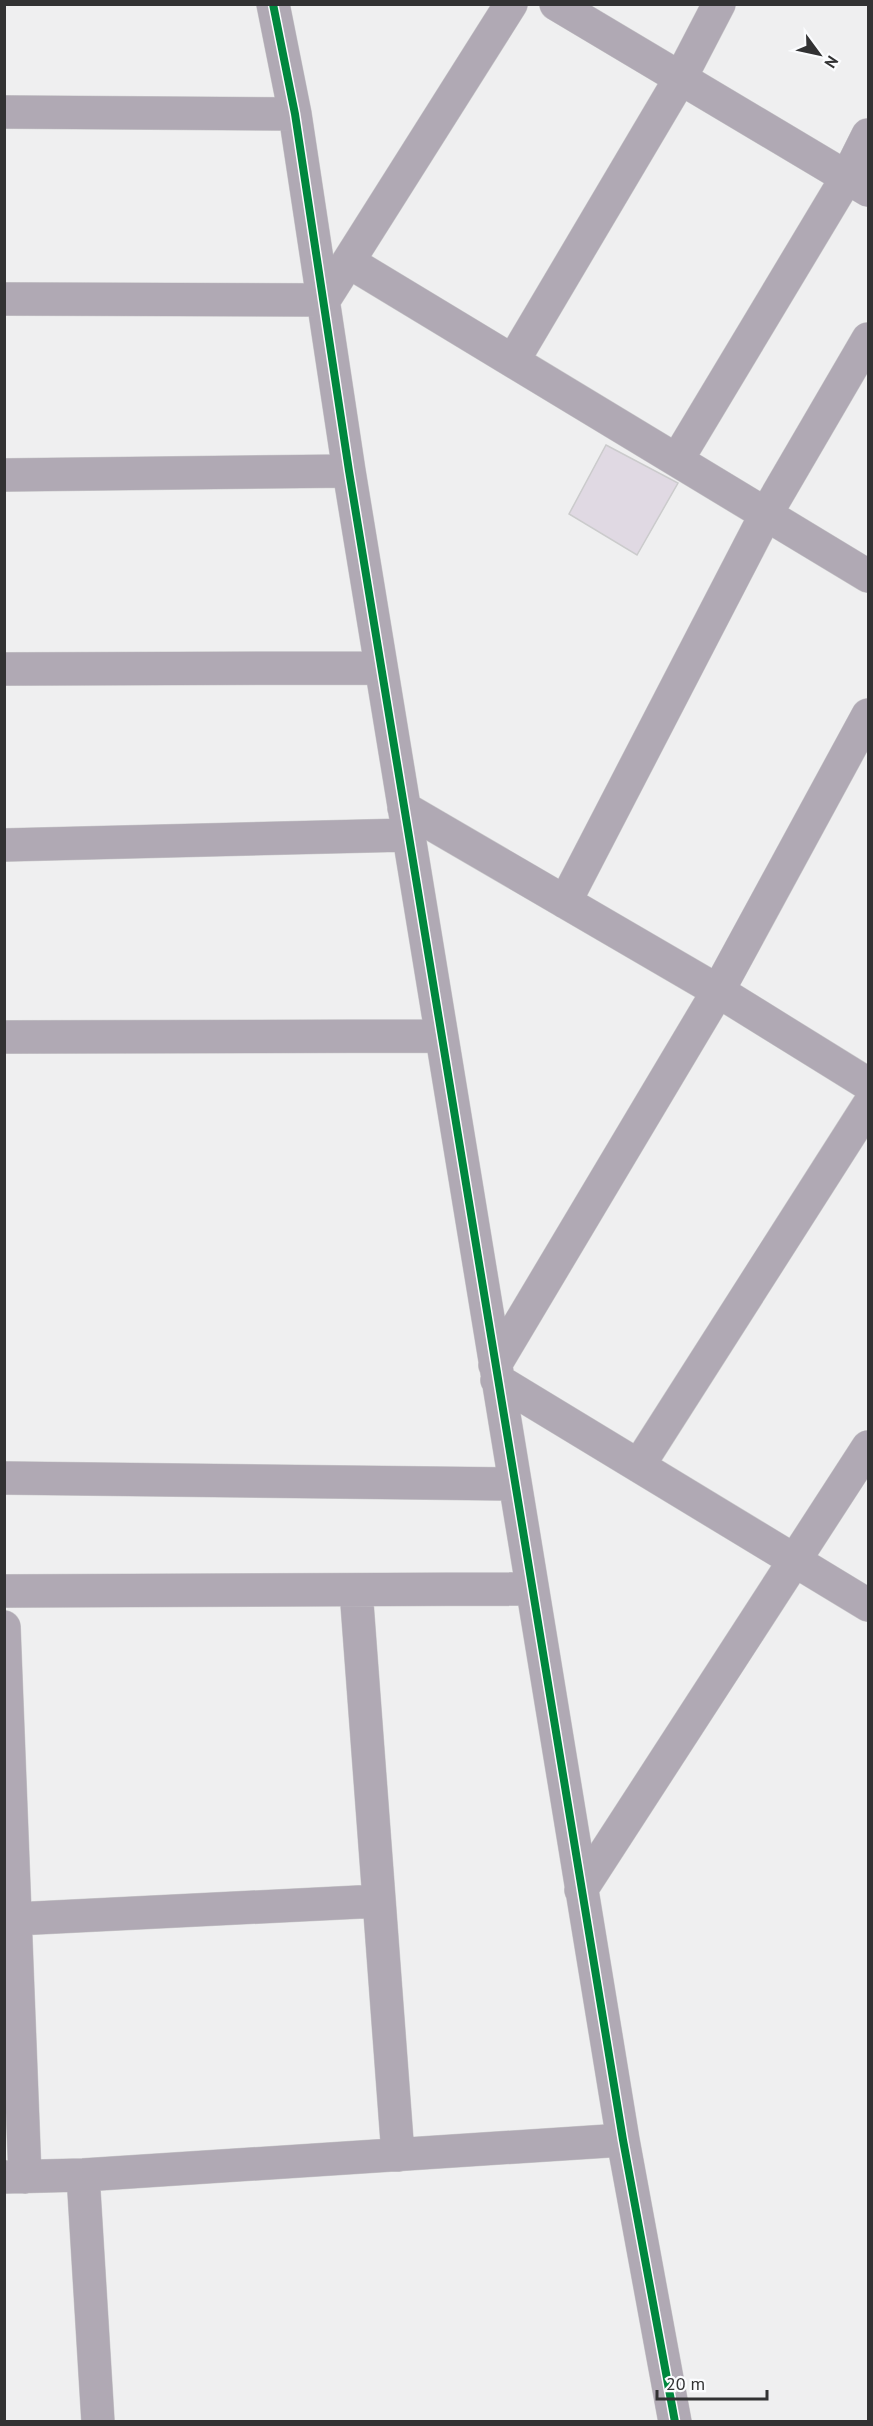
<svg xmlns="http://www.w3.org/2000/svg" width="873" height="2426" viewBox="0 0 873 2426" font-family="'PT Sans',sans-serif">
	<rect width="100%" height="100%" fill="#efeff0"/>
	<path fill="#e0d9e3" stroke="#cbcbcc" stroke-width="1.5" d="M606,445l72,38 -41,72 -68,-41z"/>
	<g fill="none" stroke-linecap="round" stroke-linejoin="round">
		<defs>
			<path id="street" d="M273,4l22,110 54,357 274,1669 52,282
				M556,4l312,186
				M4,112l291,2
				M349,262l519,314
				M4,299l320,1 187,-296
				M513,361l167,-282 39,-75
				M677,460l170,-283 21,-42
				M4,475l345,-4
				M4,669l377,-1
				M404,808l314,183 150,93
				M4,845l404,-10
				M565,902l201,-388 102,-175
				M4,1037l437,-1
				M495,1365l223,-374 150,-276
				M497,1380l371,225
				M639,1465l229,-359
				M4,1478l510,6
				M356,1590l42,565
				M4,1591l528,-2
				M4,1627l21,550
				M581,1890l287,-443
				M15,1919l364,-18
				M83,2175l15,247
				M4,2177l79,-2 540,-35"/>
		</defs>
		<use href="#street" stroke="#cdcdce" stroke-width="34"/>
		<use href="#street" stroke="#b0a9b4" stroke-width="33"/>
		<defs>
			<path id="cycleway" d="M273,4l22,110 54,357 274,1669 52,282"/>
		</defs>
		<use href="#cycleway" stroke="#fbfcfe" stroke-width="11"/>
		<use href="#cycleway" stroke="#00873e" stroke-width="8"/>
	</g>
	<rect width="873" height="2426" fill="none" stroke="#323233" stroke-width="12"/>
	<g transform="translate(819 54) rotate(123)" stroke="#fbfcfe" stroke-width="4.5" paint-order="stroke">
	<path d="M0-4.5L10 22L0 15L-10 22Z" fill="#323233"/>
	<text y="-9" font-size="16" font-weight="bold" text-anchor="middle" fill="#323233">N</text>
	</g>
	<path d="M657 2390v9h110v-9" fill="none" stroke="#323233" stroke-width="3"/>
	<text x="666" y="2390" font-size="18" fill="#323233" stroke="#fbfcfe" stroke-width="4.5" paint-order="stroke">20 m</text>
</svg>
